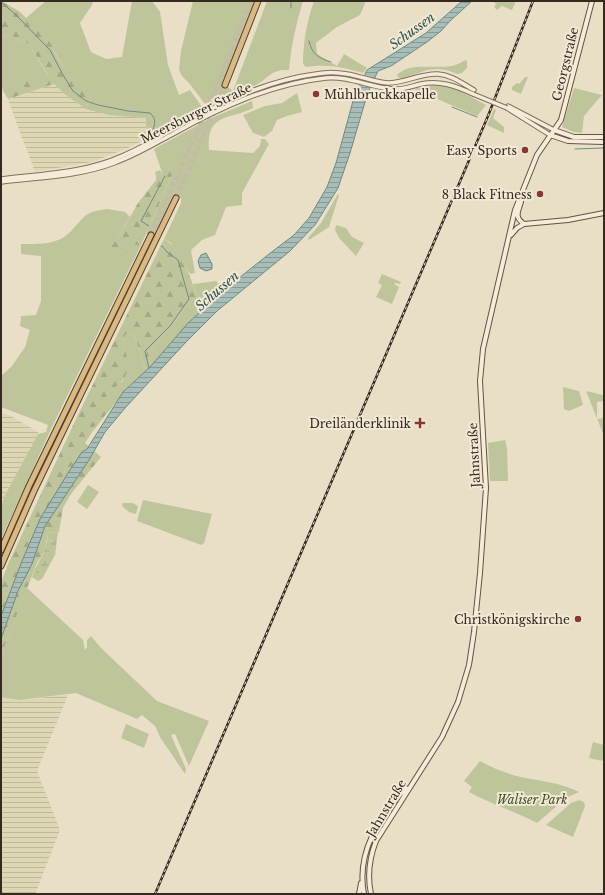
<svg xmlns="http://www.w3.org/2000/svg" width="605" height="895" viewBox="0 0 605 895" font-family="'Libre Baskerville',serif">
	<defs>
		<pattern id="farmland-rules" width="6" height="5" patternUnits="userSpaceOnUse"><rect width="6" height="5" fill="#ddd7b4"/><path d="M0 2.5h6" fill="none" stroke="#beb99a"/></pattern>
		<pattern id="forest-firs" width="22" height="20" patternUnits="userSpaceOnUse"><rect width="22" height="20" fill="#bfc59b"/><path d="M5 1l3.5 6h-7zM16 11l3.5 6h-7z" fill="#a5a985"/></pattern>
		<pattern id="wetland-marsh" width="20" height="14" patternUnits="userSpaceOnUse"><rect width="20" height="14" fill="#bfc59b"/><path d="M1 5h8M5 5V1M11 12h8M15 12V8" fill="none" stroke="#a5a985"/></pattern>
		<pattern id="water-rules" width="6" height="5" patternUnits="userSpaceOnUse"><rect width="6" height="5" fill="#a7bdb7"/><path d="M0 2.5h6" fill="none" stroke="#899a94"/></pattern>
	</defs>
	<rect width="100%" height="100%" fill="#e8dfc6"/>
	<path fill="url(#farmland-rules)" d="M54,84l13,12 42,19 37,3v8l4,11 -22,11 -36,14 -57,10 -7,-19 -6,-15 -14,-39z
		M1,413l8,2 29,17v2l-34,63 -3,12z
		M68,695l-31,76 23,59 -24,62v2h-35v-197l18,3z"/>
	<path fill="#bfc59b" d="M46,1h47l-1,4 -12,18 11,29 15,7 16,-2 10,-56h20l8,11 8,53 11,30 11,-5 12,17 -9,6 -43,24 -4,-11v-8l-37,-3 -23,-6 5,-13 -12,-10 -12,-14 -15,-24 -26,-30z
		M193,1h62l-32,82 10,8 34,-90h36c-7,23 -12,46 -14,69 -18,-1 -19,7 -33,15 -7,3 -15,6 -23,8 -12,4 -18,2 -28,11l-16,-21 -7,-7 -3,-6 2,-19z
		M314,1h52l-6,14 -23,12 -21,16 1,11 20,12 7,-12 23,14 -4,5c-23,-6 -33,-9 -57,-6l-3,-3c0,-22 4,-43 11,-63z
		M493,1h23l-4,9 -10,-4 -5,4 -3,-3 2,-3z
		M1,35l9,1 19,8 19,32 -46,13 -1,-3z
		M465,60l2,1v7l-5,5 -5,1 -10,-4 -10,-1 -10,1 -25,9 -4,-2 -1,-2c15,-17 50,0 68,-15z
		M525,77h3l-7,17 -9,-4v-3l5,-4 2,1z
		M438,84l13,2 35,19 -9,11 -63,-27z
		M574,88l28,7 -18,21 -2,17 -8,-1 -12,-5z
		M297,93l5,19 -15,4 -10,4 -5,11 -8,6 -11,-4 -10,-18 22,-9 17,-3z
		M252,101l1,7c-24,12 -47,5 -44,42l44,3 7,-7 1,-7h4l4,5 -27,49v12l-16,2 -11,28 -13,5 -11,10 4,23 -5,1 -20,-32 -6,-3 17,-36v-5h-8l-17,37 -10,-1 26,-59h-9l-9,-26 55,-30z
		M494,109l2,1 -3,8 11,9v6l-17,-8z
		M338,194l1,1 -10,32 -20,13 -1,-2 13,-15z
		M107,209l18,3 5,5 -9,15 -11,16 13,2 11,-5h7l-89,182 -51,112 1,-19 -1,-11 3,-12 34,-63 8,-2 2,-7 -47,-18v-31l11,-10 13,-19 5,-17 -10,-4 1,-10 15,-1 5,-14v-45l-20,-2v-10c15,0 30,1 43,-7 8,-5 14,-15 22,-22 6,-4 14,-5 21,-6z
		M336,225l10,3 6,9 12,6 -8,13 -17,-18 -4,-8z
		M382,274l19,8 -1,2 -5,-1 -1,1 5,3 -7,17 -16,-7 6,-12 -4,-2z
		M216,281l8,9 -36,33 -37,43 -3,-14 27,-30 13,-19 9,-6 -4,-13z
		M128,332l7,5 11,34 -18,16 -35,44 -2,-2 11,-10 6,-13 -2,-5 1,-8 16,-12 4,-25 -4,-18z
		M563,387l16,4 4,14 -14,6 -5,-2z
		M586,391l17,4v6l-6,1v17l7,-1v18z
		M505,440l2,8 1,33h-18l-2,-38z
		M88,485l11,7 -12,17 -10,-7z
		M143,500l69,14 -8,29 -3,2 -64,-24z
		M123,503h9l6,3 -2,8 -7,-2 -7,-6z
		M58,532l-3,23 -13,24 -4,2 -6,-4 3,-8 1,4 17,-19 3,-14 -9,1 1,-8z
		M27,588l56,52 2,10 2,-3v-7l4,-4 10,12 56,53 52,20 -20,45 -14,-32 -4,1 15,34 -1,5 -25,-37 -5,-11 -13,-11 -5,4 -61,-26 -57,7 -18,-3v-42z
		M126,724l23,10 -5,14 -23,-10z
		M593,742l11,3v10l-2,6 -13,-3z
		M480,761c13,7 27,13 41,16 20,4 41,6 58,15l-13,6 -29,25c-23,-12 -46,-19 -68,-31l3,-5 -8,-6z
		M579,800l5,2 1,4 -12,31 -27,-12 25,-22z"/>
	<path fill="url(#forest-firs)" d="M1,1l18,10 34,33 -1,4c10,19 23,34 39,48l-5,13 -19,-13 -13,-12 -46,15 -6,-10 46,-14 -19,-31 -19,-8 -9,-1z
		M160,170l3,5 8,-3 1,3 -31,70h-7l-6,8 -5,-2 -5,9 -6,-5 -2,-7 15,-22 13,-23 18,-23v-4l-1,-4z
		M164,239c16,8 28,41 33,58l-9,6 -13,19 -27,30 3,14 -5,5 -11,-34 -7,-5 -5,6c3,13 9,33 -1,43 -4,5 -10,8 -15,12 -1,5 1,8 1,13 0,9 -10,18 -17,23l2,2 -8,12 16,14 -30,37 -8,14 -4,24 -11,1 -3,17 -8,13 -36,92v-73l8,-20 68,-145z"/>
	<path fill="url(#wetland-marsh)" d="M56,540c0,10 -7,30 -17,34l-3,-1 -1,-4 10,-19 2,-9z"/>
	<path fill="url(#water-rules)" stroke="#6f8a84" d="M462,1h10l-22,20 -9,10 -14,11 -36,24 -13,5 -10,21 -18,61 -12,35 -23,37 -25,26 -73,60 -30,30 -62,67 -20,24 -16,28 -44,66 -13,38 -14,27 -17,48v-23l21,-55 18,-42 28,-46 14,-21 5,-3 36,-57 28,-26 37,-43 36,-33 45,-36 25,-19 15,-17 18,-31 9,-24 17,-62 14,-31 59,-37z
		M206,253l6,11v5l-6,2 -6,-3 -2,-7 3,-6z"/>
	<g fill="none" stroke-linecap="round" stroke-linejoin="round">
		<path stroke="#6f8a84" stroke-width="1" d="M291,1v7
			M1,2l15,13 34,35 13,25 10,16 13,10 12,4 30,6 22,2c7,6 5,12 2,19
			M309,41c3,13 9,17 22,21
			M452,107l25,10
			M575,149l29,-1
			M149,226l-8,-5 24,-45
			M149,368l-4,-17 25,-25 19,-27 -11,-39 -11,-8 -5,-6"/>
		<path stroke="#c4bba5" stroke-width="5" stroke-dasharray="5 2.5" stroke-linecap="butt" d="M176,198l49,-113
			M151,235l68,-153 32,-81"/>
		<defs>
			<path id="tertiary" d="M508,106l46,24
				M507,108l43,27
				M1,179c41,-5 83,-6 121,-23 16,-7 31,-15 46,-24 46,-26 95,-51 148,-58 10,-2 21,-2 31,0 13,2 27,8 41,9 17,0 33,-10 50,-9 14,1 25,10 36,16
				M1,182c38,-5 76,-5 113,-19 20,-7 38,-18 57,-28 48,-27 99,-51 155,-57 24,-2 45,10 68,11 9,1 18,-3 27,-5 19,-4 35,2 52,10"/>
			<path id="secondary" d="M554,130l20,7h30
				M550,135l18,6 36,1
				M521,202c-3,10 -7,15 3,22
				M511,235l6,-7 7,-4 44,-4 36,-7
				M359,894l2,-11
				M364,894c-8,-42 15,-76 42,-106
				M371,894c-4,-19 -2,-35 5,-53l66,-104 16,-35 11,-37 5,-33 6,-59 6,-85 -6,-107 3,-32 32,-139 22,-55 24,-35 31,-119"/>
			<path id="trunk" d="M225,85l33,-84
				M1,550l28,-64 122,-251
				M1,566l33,-75 142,-293"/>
		</defs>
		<use href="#tertiary" stroke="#81725e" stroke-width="5.5"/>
		<use href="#secondary" stroke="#635341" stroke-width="6"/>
		<use href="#trunk" stroke="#504032" stroke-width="7"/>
		<use href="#tertiary" stroke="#f4ecd8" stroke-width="3.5"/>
		<use href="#secondary" stroke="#f4ecd8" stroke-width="4"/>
		<use href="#trunk" stroke="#daba82" stroke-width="5"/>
		<defs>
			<path id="rail" d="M155,894l333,-778 45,-115"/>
		</defs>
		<use href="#rail" stroke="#342a20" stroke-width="2.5"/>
		<use href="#rail" stroke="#f1e9d5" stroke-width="1" stroke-dasharray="3" stroke-linecap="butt"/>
		<defs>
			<path id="tertiary-bridge" d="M473,94l34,14"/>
		</defs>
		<use href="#tertiary-bridge" stroke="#81725e" stroke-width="5.5" stroke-linecap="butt"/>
		<use href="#tertiary-bridge" stroke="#f4ecd8" stroke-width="3.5"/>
	</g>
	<g fill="#893736" stroke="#f1e9d5" stroke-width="1.5">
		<circle cx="316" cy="94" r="4"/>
		<circle cx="525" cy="150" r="4"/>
		<circle cx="540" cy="194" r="4"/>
		<path d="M418 417h4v4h4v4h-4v4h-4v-4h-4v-4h4z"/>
		<circle cx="578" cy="619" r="4"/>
	</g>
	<g text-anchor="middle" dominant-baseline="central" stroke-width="4" stroke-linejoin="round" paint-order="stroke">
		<g font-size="12" fill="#342a20" stroke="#f1e9d5">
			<text transform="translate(565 64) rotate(-76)">Georgstraße</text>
			<text transform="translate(196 113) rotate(-26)">Meersburger Straße</text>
			<text transform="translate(474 455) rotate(-93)">Jahnstraße</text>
			<text transform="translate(386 808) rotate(-59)">Jahnstraße</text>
		</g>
		<g font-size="12" fill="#342a20" stroke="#f1e9d5" text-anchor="end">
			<text x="324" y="94" text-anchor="start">Mühlbruckkapelle</text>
			<text x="517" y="150">Easy Sports</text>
			<text x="532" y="194">8 Black Fitness</text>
			<text x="411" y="423">Dreiländerklinik</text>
			<text x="570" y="619">Christkönigskirche</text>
		</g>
		<g font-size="12" font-style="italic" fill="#434d29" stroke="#f1e9d5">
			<text x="532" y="799">Waliser Park</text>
		</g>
		<g font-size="13" font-style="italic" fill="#315150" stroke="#f1e9d5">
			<text transform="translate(412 31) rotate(-36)">Schussen</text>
			<text transform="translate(217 291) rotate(-41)">Schussen</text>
		</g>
	</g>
	<rect width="605" height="895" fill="none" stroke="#342a20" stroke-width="4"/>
</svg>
